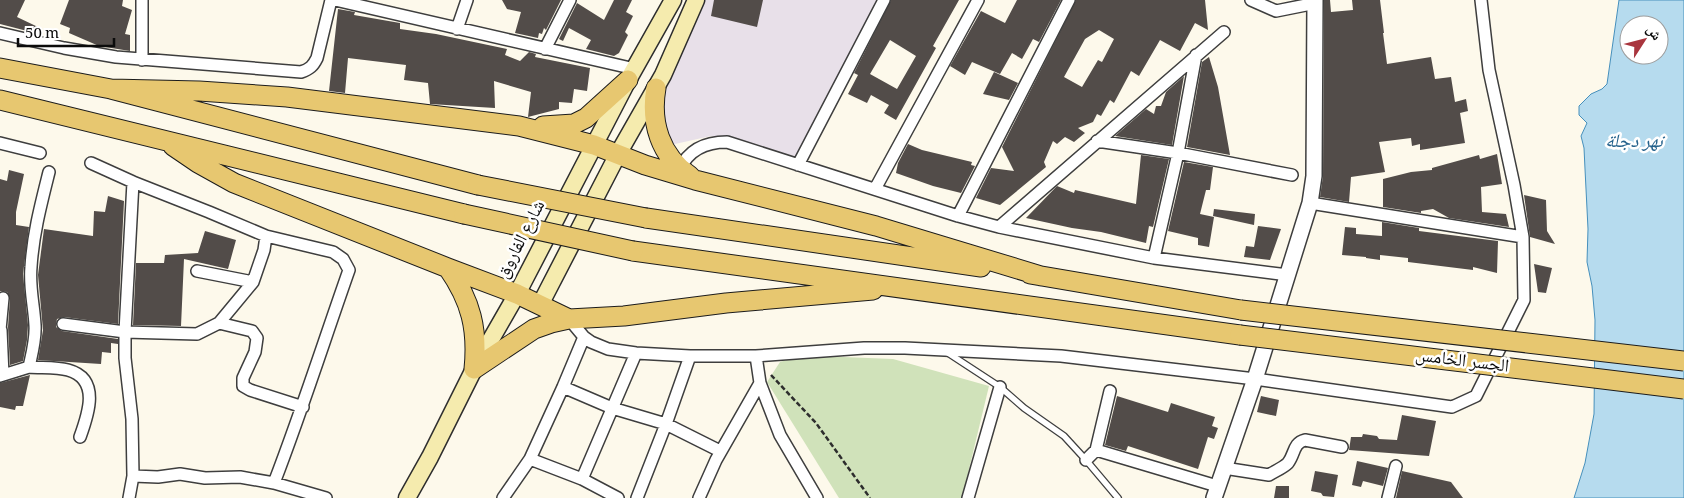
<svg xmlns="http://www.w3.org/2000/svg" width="1684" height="498" viewBox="0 0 1684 498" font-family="Georgia,'Noto Naskh Arabic',serif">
	<rect width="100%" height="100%" fill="#fdf9eb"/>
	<path fill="#e8e0e9" d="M700,0h177l-82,158 -84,-22 -54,12 3,-53z"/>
	<path fill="#d0e2ba" d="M818,356l75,3 96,27 -27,112h-123l-72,-116 13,-20 16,-5z"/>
	<path fill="#b6dbee" stroke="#4690bc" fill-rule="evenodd" d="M1619,0h65v498h-110l11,-35 9,-49 1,-94 -3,-34 -5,-24 1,-33 -3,-60 -1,-21 -3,-12 6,-13 -8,-8v-9l12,-12 11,-5 5,-5zM1629,25h30v30h-30z"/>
	<path fill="#524c49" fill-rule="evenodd" d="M0,0h25l-8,17 21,10 -3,6 -35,-9z
		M69,0h54l-1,6 10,4 -7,24 5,1v16l-31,-5 -30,-13 1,-5 -10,-4z
		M502,0h59l-15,30 -2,-2 -2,6 -3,-1 -1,5 -23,-5 6,-21 -14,-3z
		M614,0h18l-6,12 7,4 -8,16 3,3 -9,18 -5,3 -28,-7 5,-9 -22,-12 -6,13 -4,-2 18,-36 27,17z
		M714,0h49l-6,27 -46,-11z
		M891,0h68l-26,46 3,2 -40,72 -12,-7 5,-8 -18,-10 -4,8 -19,-9 10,-19 -4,-2zM890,40l26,16 -19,33 -27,-15z
		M1017,0h44l-22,42 -6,-3 -11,20 -10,-6 -12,21 -28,-12 -7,13 -15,-9 31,-55 24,12z
		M1076,0h129l3,30 -13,-7 -15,28 -20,-11 -21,36 -8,-5 -17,32 -4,-3 -9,16 -4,-2 -4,8 -15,6 7,5 -11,9 -9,-5 -8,7 -4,-3 -9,21 2,5 -46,38 -24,-7 15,-30 23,3 -12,-24zM1099,30l15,9 -12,23 -4,-2 -16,27 -18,-10 21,-38z
		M1324,0h6l1,12 22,-2 -1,-10h28l4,33h-1l4,31 44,-7 4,22 16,-2 4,25 11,-3 2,12 -8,2 5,30 -45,7v-6l-8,2 -1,-8 -32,4 6,30 -34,5 -2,25 -29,-5 3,-21z
		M338,9l17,3 -1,3 46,8v6l36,5 71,15 -2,6 15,6 9,-9 7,2 -1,3 55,11 -3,23 -13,-2 -2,14 -13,-1v7l-31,8 3,-25 -37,-11 1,27 -65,-4 -2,-21 -24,-3 2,-15 -58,-7 -3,35 -16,-2z
		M1209,57l9,30 12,68 -43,-8 15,-85z
		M994,72l24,11 -9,17 -26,-6z
		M1184,76l-12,69 -57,-9 31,-27 8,5 2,-8h5l5,-14z
		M908,144l14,6 50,12 -1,3 4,1 -14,27 -28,-7 -37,-13 2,-10z
		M1497,154l5,30 -21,3 1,25 24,2 3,13 -60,-9 -16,-9 -12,2v2l-38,-6v-28l28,-7 21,-2v-2l47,-13 1,4z
		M1141,155l28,4 -16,68 -4,-1 -3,17 -45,-11 -29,-4 -46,-10 31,-32 17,7 1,-3 61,14z
		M1184,162l29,5 -3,23h-4l-6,24 14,3 -5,30 -11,-2v-7l-30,-7z
		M9,170l15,4 -8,38v13l13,2 -6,47 5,51 -1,15 -4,21 -13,4 -2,-38 2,-29 -3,-6 -7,-1v-112l7,2z
		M1524,195l22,5 1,31 8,13 -25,-7z
		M108,196l16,5 -6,123 -54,-7 -7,2 -1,5v3l6,4 56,8v5l-7,-1v10l-9,-1 -1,12 -63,-4 5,-30 -5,-55 6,-46 49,7 1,-25 11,1z
		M1214,209l41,5 -1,11 -41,-9z
		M1382,222l37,6v3l79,10 -1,32 -24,-6v3l-65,-8v-4l-28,-3v5l-14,-2v-1l-24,-2 3,-28 11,1v6l26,2z
		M1258,226l23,3 -11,31 -26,-3 2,-11 8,1z
		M205,231l31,9 -8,29 -44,-10 -3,67 -48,-1 3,-62h28l1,-8 33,-2z
		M1534,264l18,4 -6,25 -8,-1z
		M30,375l-7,31h-7l-1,4 -15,-3v-24z
		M1117,396l51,16 3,-9 44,14 -3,9 6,2 -4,11 -6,-2 -10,32 -70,-23 -2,5 -21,-6z
		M1261,396l18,4 -3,16 -19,-4z
		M1402,415l34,6 -7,35 -80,-6 2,-13h11l1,-3 14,2 2,3 18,1z
		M1357,461l31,7 -5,18 -20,-5 -2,6 -9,-2z
		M1315,471l23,4 -4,22 -11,-1 -2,-3 -10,-2z
		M1402,471l49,11 12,16h-67z
		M1276,486h13v12h-15z"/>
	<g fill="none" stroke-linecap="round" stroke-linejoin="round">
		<defs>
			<path id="service" d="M948,353l52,34 24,21 40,28 22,24 32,38"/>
			<path id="minor" d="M142,0v60
				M335,0l300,69
				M1251,0l25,11 40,-8
				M457,29l10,-29
				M0,33l64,15 52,9 185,15c9,-3 12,-6 16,-14l14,-58
				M545,49l25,-49
				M1097,141l81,12 114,22
				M0,143l40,10
				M91,163l42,19 76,30 57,24 67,16 10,7 6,11c-25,71 -48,143 -75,213
				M798,165l86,-165
				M680,169c9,-20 26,-27 47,-27l231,74 41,11 155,31 134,17
				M875,189l103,-189
				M1310,203l213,34
				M958,216l111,-216
				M999,227l225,-195
				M1154,258l24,-105 18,-98
				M197,271l56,11
				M569,319l15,18 7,5 17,7 28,4 54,3h66l108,-8h41l156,8 194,23 197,28 24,-11 48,-96 -1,-63 -9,-52 -25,-115 -8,-70
				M219,323l33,8 5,7 -2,14 -12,26v8l7,4 53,17
				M63,324l62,8 72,2 22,-11 34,-41 11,-32 2,-14
				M0,330l3,-32
				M1,330l2,45
				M756,356l4,27 20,52 37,63
				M29,367c12,1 28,0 39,3 33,9 20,45 12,67
				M0,376l29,-9c3,-14 7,-28 6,-42 -1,-20 -6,-38 -4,-58 2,-33 10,-63 18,-95
				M563,387l49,21 54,16 54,27
				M1096,450l121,36
				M530,459l52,20 36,19
				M1086,460l10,-10 14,-59
				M1224,468l45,7c6,-4 14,-7 19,-12 7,-9 5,-20 17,-23l37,7
				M133,476l25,1 22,-3 25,4 35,-1 34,6 52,15
				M582,479l54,-126
				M129,498l4,-22 -1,-57 -7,-61v-26l8,-150
				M503,498l27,-39 33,-72 21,-50
				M637,498l29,-74 24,-68
				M699,498l17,-38 44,-77
				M968,498l32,-111
				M1388,498l8,-32"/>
			<path id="tertiary" d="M1214,498l41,-119 55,-176 4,-27 1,-176"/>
			<path id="secondary" d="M540,305l78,-151 45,-79 33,-75
				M407,498l23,-41 44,-88 43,-75 111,-214 45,-80"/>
			<path id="primary" d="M0,68l111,21 367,96
				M656,88c-6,34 4,68 34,88
				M111,89l88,2 88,6 232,29 75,19 51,20 50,15 181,46 165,50
				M0,100l464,114
				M543,126l31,-2 12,-6 42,-38
				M173,146l25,17 36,20 214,85 69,26 52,25
				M646,218l335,49
				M633,251l607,84
				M448,268c23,33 30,61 26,101
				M1030,274l211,36
				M474,369l60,-40 17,-6 18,-4 55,-3 102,-13 147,-13"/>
		</defs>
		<use href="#service" stroke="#3e3e3e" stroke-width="8"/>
		<use href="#minor" stroke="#3e3e3e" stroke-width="14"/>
		<use href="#tertiary" stroke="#3e3e3e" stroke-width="18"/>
		<use href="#secondary" stroke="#2d2d2d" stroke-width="19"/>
		<use href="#primary" stroke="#1c1c1c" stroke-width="21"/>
		<path stroke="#2d2d2d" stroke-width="2.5" stroke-dasharray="5 2.5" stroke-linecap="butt" d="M771,375l45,48 54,75"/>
		<use href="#service" stroke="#fff" stroke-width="5.5"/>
		<use href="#minor" stroke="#fff" stroke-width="11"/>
		<use href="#tertiary" stroke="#fff" stroke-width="15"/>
		<use href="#secondary" stroke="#f5ebae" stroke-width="16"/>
		<use href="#primary" stroke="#e7c770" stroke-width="19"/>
		<defs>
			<path id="primary-bridge" d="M478,185l168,33
				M464,214l169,37
				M1241,310l443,51
				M1240,335l444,54"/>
		</defs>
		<use href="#primary-bridge" stroke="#1c1c1c" stroke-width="21" stroke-linecap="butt"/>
		<use href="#primary-bridge" stroke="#e7c770" stroke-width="19"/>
	</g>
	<g text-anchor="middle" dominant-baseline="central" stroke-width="5" stroke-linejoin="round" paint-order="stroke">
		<g font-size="18" fill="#0b0b0b" stroke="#fff">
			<text transform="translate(522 240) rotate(-63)">شارع الفاروق</text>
			<text transform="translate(1462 362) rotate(7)">الجسر الخامس</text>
		</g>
		<g font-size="19" font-style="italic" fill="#24628c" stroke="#fff">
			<text x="1634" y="143">نهر دجلة</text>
		</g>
	</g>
	<g transform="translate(1644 40) rotate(54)"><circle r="24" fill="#ffffff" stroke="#9d9d9d"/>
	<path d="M0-4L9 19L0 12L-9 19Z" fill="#a9353e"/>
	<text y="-8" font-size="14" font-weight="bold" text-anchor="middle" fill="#0b0b0b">ش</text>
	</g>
	<path d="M18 38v8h96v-8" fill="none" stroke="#0b0b0b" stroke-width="2.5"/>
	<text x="25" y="38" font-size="15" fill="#0b0b0b" stroke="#ffffff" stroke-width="4" paint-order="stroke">50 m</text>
</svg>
